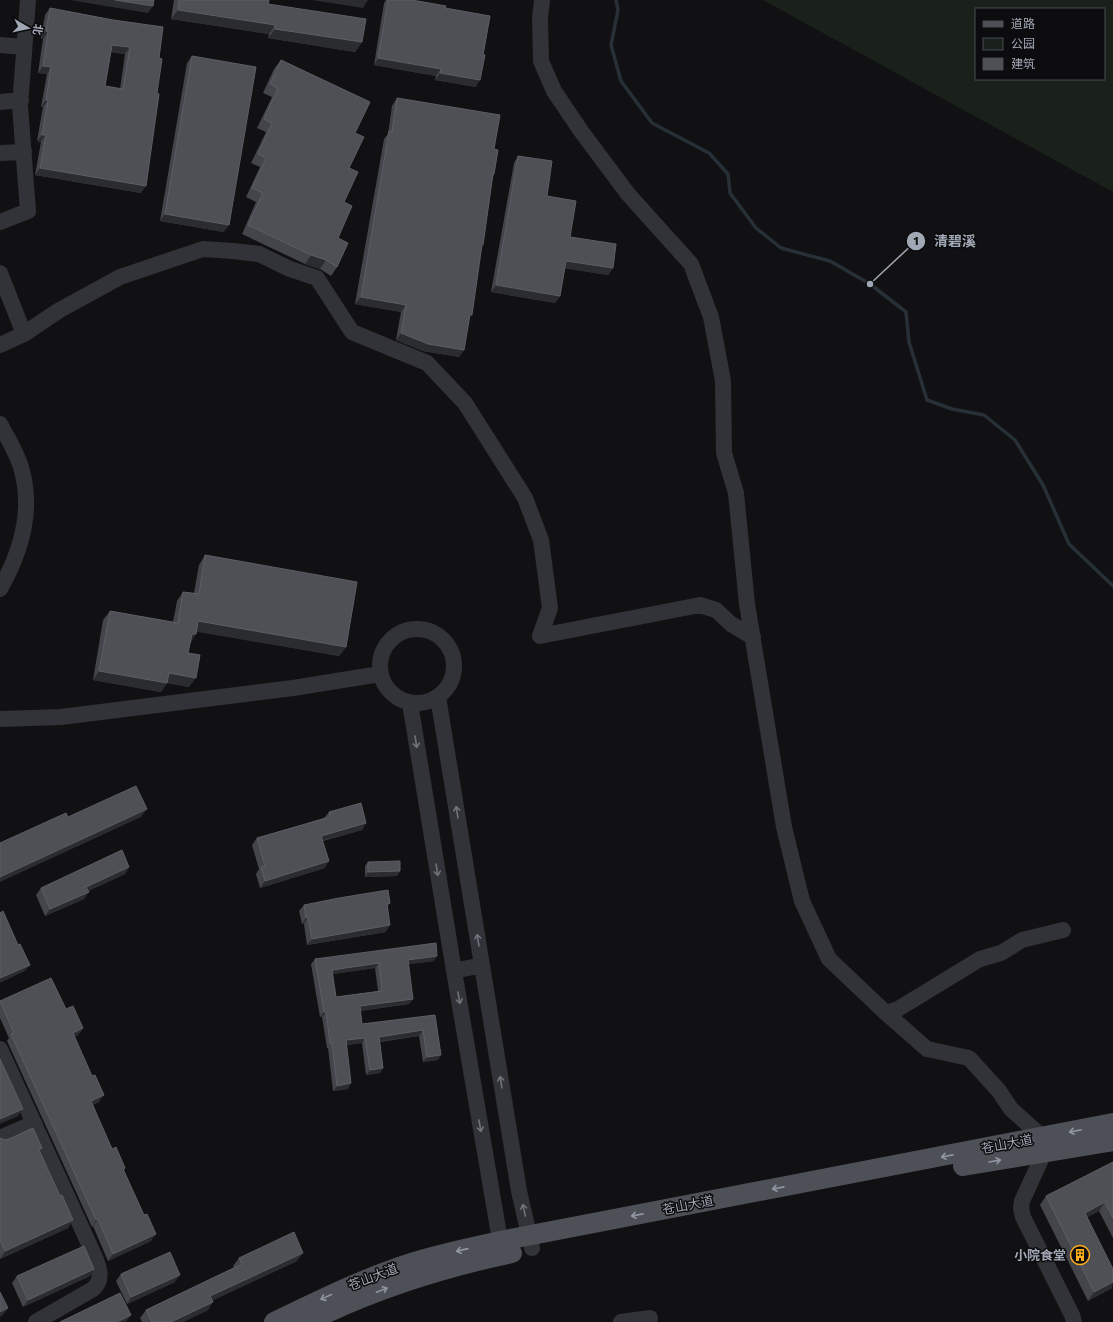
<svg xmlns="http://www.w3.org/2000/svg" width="1113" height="1322" viewBox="0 0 1113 1322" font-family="'Work Sans','Noto Sans SC',sans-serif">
	<rect width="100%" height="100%" fill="#111113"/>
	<path fill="#19211a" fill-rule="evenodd" d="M763,0h350v192zM976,9h128v70h-128z"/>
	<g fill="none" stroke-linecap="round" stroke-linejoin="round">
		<path stroke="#273037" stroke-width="3.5" d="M616,0l2,10 -7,35 10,36 31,42 57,30 19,21 2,19 26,35 25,20 49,13 40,23 36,28 3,30 18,58 25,9 32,6 31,25 28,45 26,59 44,42"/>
		<path stroke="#323338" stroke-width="16" d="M542,0l-2,18 1,43 13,30 27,40 47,63 63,70 20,53 12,64 1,72 12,40 11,111 37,223 18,74 27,58 57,54 41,36 42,9 30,33 12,18 31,28 2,16 -22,48 -1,7 2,9 49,98 2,7
			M0,45l24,2
			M0,102l21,-2
			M0,153l24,-1
			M0,222l28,-11 -8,-105 8,-106
			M0,273l24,61
			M0,345l24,-11 34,-23 62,-34 83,-28 30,2 26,3 31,15 27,9 35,54 75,31 38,40 60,95 16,42 9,68 -10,28
			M0,424c8,15 18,30 22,47 11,41 -2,83 -22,118
			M380 666a37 37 0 1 1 74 0a37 37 0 1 1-74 0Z
			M540,636l160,-31 16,5 15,14 22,13
			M438,697l81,494 13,57
			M410,703l44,268 48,281
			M0,719l61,-2 232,-29 87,-14
			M454,971l28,-6
			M886,1013l12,-4 82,-50 21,-6 21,-13 41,-10
			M0,1049l94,206c5,11 10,25 -1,34l-57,33
			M0,1138l34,-15
			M621,1322l29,-4"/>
		<path stroke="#4e5057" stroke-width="20" d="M963,1166l150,-25
			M274,1322c44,-21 88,-43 134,-58 30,-10 61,-16 92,-23l613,-118
			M308,1322c64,-32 133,-54 204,-69"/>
	</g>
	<path fill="#44454b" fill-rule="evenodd" d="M174,0h95l-1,4 94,38 -7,10 -87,-14 1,-4 -98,-15z
		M386,0h26l33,8 31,79 -41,-7 1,-4 -62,-11 10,-62z
		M50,8l63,12 50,7 -22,166 -106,-18 6,-33 -4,-1 6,-34h-2l6,-33 -9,-1 5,-34 -2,-1 4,-23zM111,52l14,2 -5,35 -15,-3z
		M192,56l32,176 -64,-11 27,-158z
		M281,60l74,73 -17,105 -1,29 -6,9 -11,-7 -15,-5 -63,-30 14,-32 -10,-5 14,-30 -9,-4 15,-31 -9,-4 15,-31 -9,-4 11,-24z
		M397,98l97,51v25l-1,2 -24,143 -5,31 -5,7 -36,-6 -27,-11 5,-28 -46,-8 29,-165 4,-5 4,-28z
		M518,156l29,40 23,41 43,31 -5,7 -43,-7 -5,28 -5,7 -64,-11 23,-129z
		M205,555l141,92 -7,9 -142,-25 -7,12 -2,10 1,34 -22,-4 -6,9 -68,-12 10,-60 7,-9 63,11 4,-21 6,-9 11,1 5,-28z
		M329,812l37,11 -4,7 -39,11 2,27 -65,20 -4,-14 3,-5 -7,-24 5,-7 67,-20z
		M368,862l32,9 -3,5 -32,1v-11z
		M129,867l-4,7 -37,17 -4,8 -39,17 -9,-21 5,-7z
		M390,903l-3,4 -1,25 -79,13 -3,-21h-2l-3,-13 5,-6z
		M315,959l119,2 -26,3 5,35 -4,5 -49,7 2,13 73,-9 3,45 -15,2 -4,-26 -39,6 3,26 -3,5 -14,2 -4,-32 -15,2 1,44 -15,2 -5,-43h-1l-5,-31h-2l-9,-53zM375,968l3,23 -42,6 -4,-23z
		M0,1001l66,8 17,19 -5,7 -4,2 25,65 -7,3 20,44 13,19 -1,2 27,71 -43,20 -15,-35 -1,1 -85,-186 2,-3 -9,-20z
		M0,1138l40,14 20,44 13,24 -5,8 -68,31z
		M1113,1162v76l-14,-27 -12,6 25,71 -24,13 -48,-96 6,-9z
		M239,1258l58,3 -84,39 -5,10 -25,12h-41l-2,-4 6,-8 88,-42 -1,-2z
		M121,1274l54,8 -48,22 -11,-23z
		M17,1276h73l-67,31 -11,-24z"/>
	<path fill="#2b2c30" d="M70,0h45l38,6 -5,7z
		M312,0h56l-5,8z
		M178,10l97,15 -6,9 -98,-15z
		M275,29l87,13 -7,10 -87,-14z
		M46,31l2,1 -5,7 -2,-1z
		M112,45l18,2 -5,7 -18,-2z
		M378,58l63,11 -5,7 -62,-11z
		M43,66l8,1 -4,7 -9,-1z
		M440,73l40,7 -4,7 -41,-7z
		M46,100h2l-5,7h-2z
		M42,135h4l-5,7 -4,-1z
		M40,168l106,18 -5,7 -106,-18z
		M165,214l64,11 -5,7 -64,-11z
		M311,255l15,5 -6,9 -15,-5z
		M566,261l47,7 -5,7 -47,-7z
		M496,285l64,11 -5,7 -64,-11z
		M361,297l45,8 -5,7 -46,-8z
		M401,333l63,17 -5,7 -36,-6 -27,-11z
		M198,621l148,26 -7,9 -147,-25z
		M192,634h4l-6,10z
		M99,671l70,2 27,5 -7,9 -22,-4 -6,9 -68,-12z
		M147,809l-6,8 -141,65v-5z
		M366,823l-4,7 -45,12 4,-6z
		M329,861l-4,7 -65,20 5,-7z
		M129,867l-4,7 -43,20 4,-7z
		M400,871l-3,5 -32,1 3,-5z
		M89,892l-5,7 -39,17 5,-7z
		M308,917l-4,7h-2l4,-6z
		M390,925l-4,7 -79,13 5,-6z
		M437,956l-3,5 -30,4 4,-5z
		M379,963l-4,5 -47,7 4,-5z
		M30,965l-5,6 -25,12v-5z
		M413,999l-4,5 -53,7 4,-5z
		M324,1012h2l-4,5h-2z
		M83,1028l-5,7 -10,5 5,-7z
		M423,1030l-4,6 -44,6 4,-5z
		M365,1038l-3,5 -20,3 4,-6z
		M441,1055l-3,5 -15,2 4,-5z
		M383,1068l-3,5 -14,2 4,-5z
		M351,1083l-3,6 -15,2 4,-5z
		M104,1095l-5,7 -13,6 5,-7z
		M23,1109l-5,7 -18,8v-5z
		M1105,1202l-6,9 -21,11 7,-9z
		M98,1219l-5,7 -1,1 4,-7z
		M73,1220l-5,8 -68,31 5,-8z
		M156,1234l-5,7 -43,20 5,-7z
		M303,1253l-6,8 -92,43 5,-8z
		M94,1269l-4,7 -67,31 5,-7z
		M180,1275l-5,7 -48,22 4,-7z
		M1113,1282l-1,6 -24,13 6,-9z
		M213,1302l-5,8 -25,12h-12z
		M8,1308l-6,8 -2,1v-5z
		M131,1315l-5,7h-9z"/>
	<path fill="#4e5056" stroke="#5b5e65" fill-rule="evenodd" d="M115,0h39l-1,6z
		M179,0h90l-1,4 98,15 -4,23 -87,-13v-4l-97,-15z
		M388,0h24l34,6 -1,2 45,8 -7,39h2l-5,25 -40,-7 1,-4 -63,-11z
		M50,8l63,12 50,7 -4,31 3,1 -5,34 2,1 -13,92 -106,-18 6,-33h-4l6,-35h-2l5,-33 -8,-1 5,-34 -2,-1zM112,45l18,2 -7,42 -18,-3z
		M192,56l64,11 -27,158 -64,-11z
		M281,60l89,42 -15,31 9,4 -15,31 9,4 -14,30 8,4 -14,32 10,5 -11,24 -11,-7 -15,-5 -63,-30 15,-32 -11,-5 14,-30 -8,-4 14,-31 -8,-4 14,-31 -8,-4z
		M397,98l103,17 -6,34 4,1 -4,24h-1l-10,71h-1l-10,70h-2l-6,35 -36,-6 -27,-11 5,-28 -45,-8 28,-166 3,1z
		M518,156l34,5 -5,35 29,5 -6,36 46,7 -3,24 -47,-7 -6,35 -64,-11z
		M205,555l152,27 -11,65 -148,-26 -2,13h-4l-4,19 12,2 -4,23 -27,-5 -2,10 -68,-12 11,-60 68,12 5,-31 16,2z
		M136,786l11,23 -147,68v-34l66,-30 2,4z
		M361,803l5,20 -45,13 8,25 -64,20 -4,-14 4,-1 -8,-28 73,-21 -1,-5z
		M122,850l7,17 -43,20 3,5 -39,17 -9,-21z
		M400,861v10l-32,1v-10z
		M388,890l2,13 -3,1 3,21 -78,14 -4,-22 -2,1 -2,-13 35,-7z
		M3,911l15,34 2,-1 10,21 -30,13v-65z
		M436,943l1,13 -29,4 5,39 -53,7 2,18 73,-9 6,40 -14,2 -4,-27 -44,7 4,31 -13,2 -5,-32 -19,2 5,43 -14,3 -5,-43h-2l-4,-31h-2l-9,-53zM379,963l3,28 -46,6 -4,-27z
		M51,978l15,31 7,-3 10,22 -10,5 19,43 3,-1 9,20 -13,6 21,48 4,-2 9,21 -2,1 21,46 3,-1 9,20 -43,20 -15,-35 -2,1 -85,-186 3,-1 -14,-32z
		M0,1059l23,50 -23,10z
		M33,1128l9,20 -3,2 21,46 2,-1 11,25 -68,31 -5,-11v-102l5,2 4,-1z
		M1113,1162v56l-8,-16 -20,11 28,56v13l-19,10 -48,-96z
		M294,1232l9,21 -93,43 3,6 -42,20h-19l-6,-12 96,-46 -3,-6z
		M84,1246l10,23 -66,31 -11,-24z
		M170,1252l10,23 -49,22 -10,-23z
		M0,1292l8,16 -8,4z
		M120,1293l11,22 -14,7h-57z"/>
	<defs><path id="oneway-shaft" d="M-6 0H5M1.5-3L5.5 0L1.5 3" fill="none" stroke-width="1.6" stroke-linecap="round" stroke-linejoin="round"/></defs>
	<g stroke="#6f737d">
		<use href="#oneway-shaft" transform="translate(416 742) rotate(81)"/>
		<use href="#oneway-shaft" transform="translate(457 812) rotate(-99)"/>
		<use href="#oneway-shaft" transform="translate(437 870) rotate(81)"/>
		<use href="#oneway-shaft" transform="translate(478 940) rotate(-99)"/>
		<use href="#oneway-shaft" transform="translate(459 998) rotate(80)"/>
		<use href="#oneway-shaft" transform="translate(501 1082) rotate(-99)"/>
		<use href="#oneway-shaft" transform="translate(480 1126) rotate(80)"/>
		<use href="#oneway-shaft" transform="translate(524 1210) rotate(-103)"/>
	</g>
	<g stroke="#9096a2">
		<use href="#oneway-shaft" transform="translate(1075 1131) rotate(169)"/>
		<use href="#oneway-shaft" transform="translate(947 1156) rotate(169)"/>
		<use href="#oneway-shaft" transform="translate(995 1161) rotate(-10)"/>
		<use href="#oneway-shaft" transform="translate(778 1188) rotate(169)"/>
		<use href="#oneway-shaft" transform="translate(637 1215) rotate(169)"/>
		<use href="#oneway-shaft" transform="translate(462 1250) rotate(167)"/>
		<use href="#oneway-shaft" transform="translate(382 1290) rotate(-22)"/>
		<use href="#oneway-shaft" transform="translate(326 1297) rotate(155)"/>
	</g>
	<defs>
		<symbol id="building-ring" viewBox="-11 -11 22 22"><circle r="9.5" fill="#0c0c0e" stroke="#ffad1d" stroke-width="1.5"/><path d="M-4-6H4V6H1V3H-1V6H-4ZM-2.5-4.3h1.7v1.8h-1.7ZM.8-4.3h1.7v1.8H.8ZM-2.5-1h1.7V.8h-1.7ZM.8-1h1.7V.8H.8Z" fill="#ffad1d"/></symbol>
	</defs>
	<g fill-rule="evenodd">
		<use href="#building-ring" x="1069" y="1244" width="22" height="22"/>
	</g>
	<g text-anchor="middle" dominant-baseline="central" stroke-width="3" stroke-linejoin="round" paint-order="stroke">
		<g font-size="13" fill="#a1a8b5" stroke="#0c0c0e">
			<text transform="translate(1007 1144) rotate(-11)">苍山大道</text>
			<text transform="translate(688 1205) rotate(-11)">苍山大道</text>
			<text transform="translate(373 1277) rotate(-21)">苍山大道</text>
		</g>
		<g font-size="13" font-weight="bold" fill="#a1a8b5" stroke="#0c0c0e" text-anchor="end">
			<text x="1066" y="1255">小院食堂</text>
		</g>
	</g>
	<path fill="none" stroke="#a1a8b5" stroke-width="1.5" d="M870 284L916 241"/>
	<g fill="#a1a8b5" stroke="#0c0c0e" stroke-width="1.5">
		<circle cx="870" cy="284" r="4"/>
		<circle cx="916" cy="241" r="10"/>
	</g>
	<g font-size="12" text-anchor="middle" font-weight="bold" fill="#111">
		<text x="916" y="245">1</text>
	</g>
	<g font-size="14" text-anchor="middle" font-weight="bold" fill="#a1a8b5" stroke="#0c0c0e" stroke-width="3" stroke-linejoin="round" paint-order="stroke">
		<text x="955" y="246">清碧溪</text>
	</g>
	<rect x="975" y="8" width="130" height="72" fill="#0c0c0e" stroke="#484a51"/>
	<rect x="983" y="21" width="20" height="6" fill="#4e5057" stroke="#484a51"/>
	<text x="1011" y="28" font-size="12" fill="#a1a8b5">道路</text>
	<rect x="983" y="38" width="20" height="12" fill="#19211a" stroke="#484a51"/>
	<text x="1011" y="48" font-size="12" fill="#a1a8b5">公园</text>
	<rect x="983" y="58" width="20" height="12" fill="#4e5056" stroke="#484a51"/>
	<text x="1011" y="68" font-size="12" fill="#a1a8b5">建筑</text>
	<g transform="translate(28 28) rotate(99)" stroke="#0c0c0e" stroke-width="3" paint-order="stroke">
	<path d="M0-3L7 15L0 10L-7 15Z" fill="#a1a8b5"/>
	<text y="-6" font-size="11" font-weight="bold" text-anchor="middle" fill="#a1a8b5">北</text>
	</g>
</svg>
